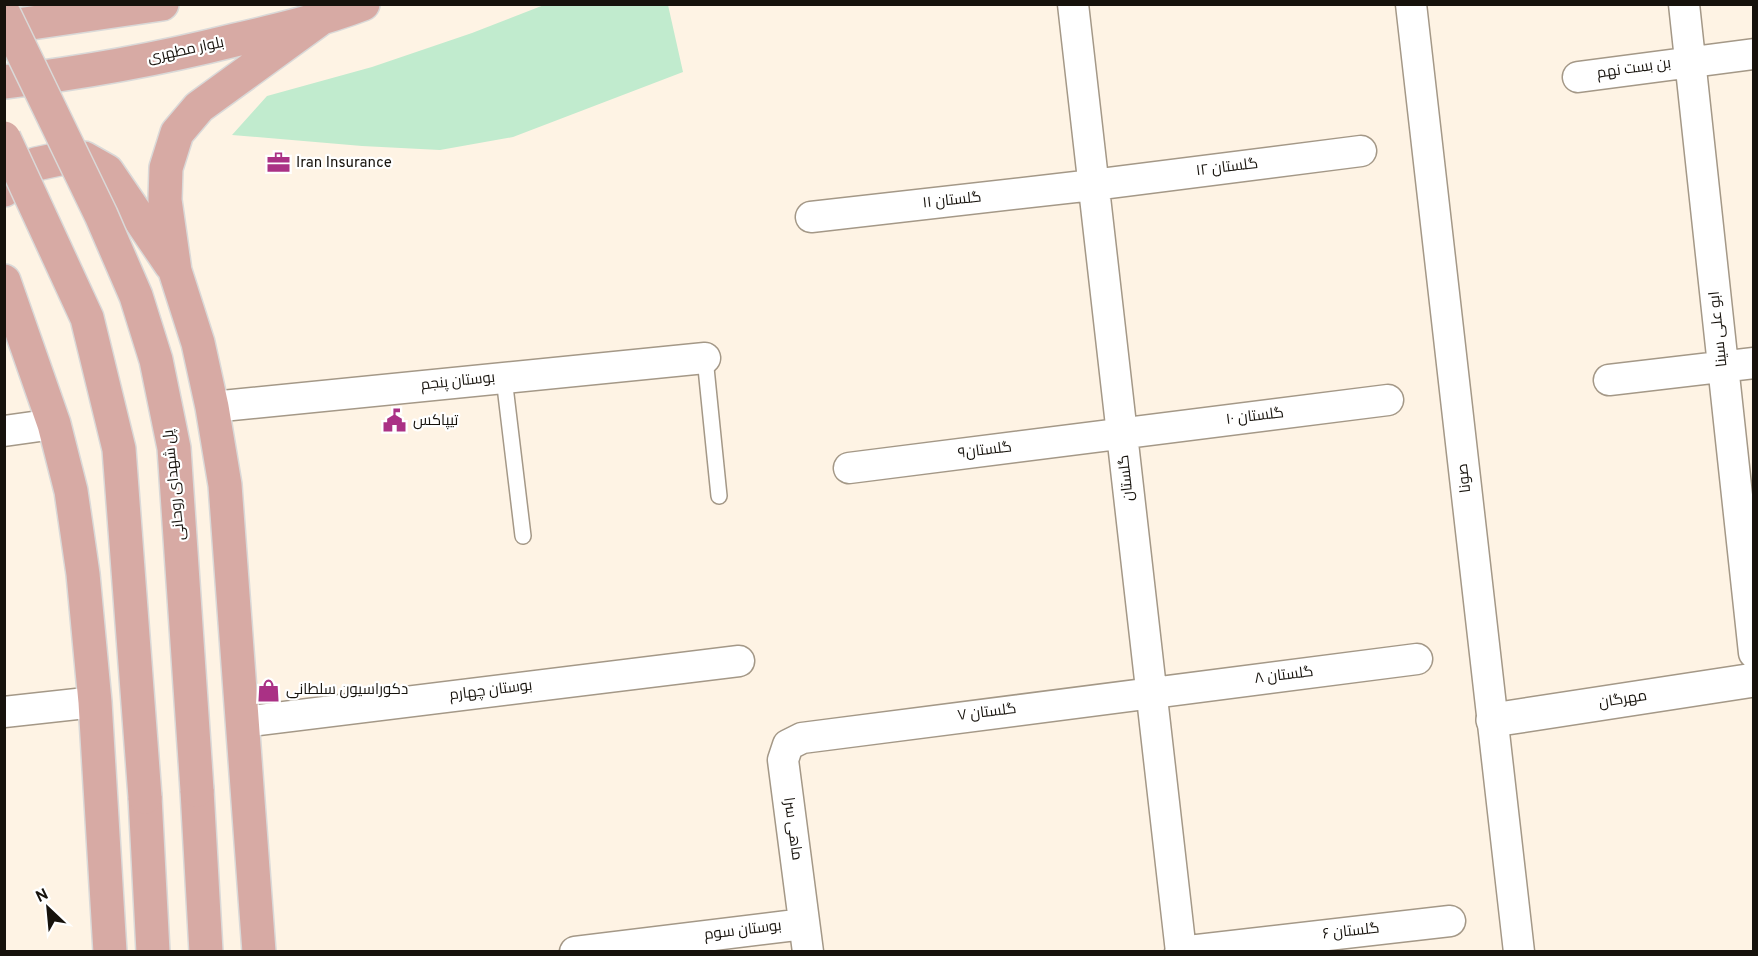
<svg xmlns="http://www.w3.org/2000/svg" width="1758" height="956" viewBox="0 0 1758 956" font-family="Overpass,Cairo,sans-serif">
	<rect width="100%" height="100%" fill="#fef3e4"/>
	<path fill="#c1ebce" d="M544,5h124l15,67 -170,65 -73,13 -78,-4 -130,-11 35,-39 105,-29 100,-34z"/>
	<g fill="none" stroke-linecap="round" stroke-linejoin="round">
		<defs>
			<path id="service" d="M705,358l14,138
				M504,378l19,158"/>
			<path id="minor" d="M1073,4l108,948
				M1411,4l108,948
				M1684,4l70,649
				M1578,77l176,-23
				M811,217l282,-32 268,-34
				M1609,380l145,-17
				M212,407l493,-49
				M4,431l50,-7
				M849,468l539,-68
				M4,712l91,-10
				M243,722l496,-61
				M575,952l229,-28
				M808,952l-25,-192 5,-15 14,-7 615,-79
				M1180,952l270,-31"/>
			<path id="tertiary" d="M1493,720l261,-40"/>
			<path id="primary" d="M4,27l158,-23
				M4,82c78,-9 155,-23 231,-42 44,-10 86,-20 128,-36
				M4,190l11,-14 21,-12 28,-6h20l23,13 64,94
				M4,281l50,143 17,67 12,83 12,128 15,250
				M197,790l9,162
				M145,797l8,155
				M259,952l-34,-467 -13,-78 -14,-64 -23,-72 -10,-71 1,-32 11,-35 22,-26 120,-87"/>
		</defs>
		<use href="#service" stroke="#a49887" stroke-width="18"/>
		<use href="#minor" stroke="#a49887" stroke-width="33"/>
		<use href="#tertiary" stroke="#a49887" stroke-width="36"/>
		<use href="#primary" stroke="#dad9d8" stroke-width="36"/>
		<use href="#service" stroke="#fff" stroke-width="15"/>
		<use href="#minor" stroke="#fff" stroke-width="30"/>
		<use href="#tertiary" stroke="#fff" stroke-width="33"/>
		<use href="#primary" stroke="#d7aaa4" stroke-width="33"/>
		<defs>
			<path id="primary-bridge" d="M4,14l97,201 35,81 20,64 18,88 23,342
				M4,138l83,180 32,131 26,348"/>
		</defs>
		<use href="#primary-bridge" stroke="#dad9d8" stroke-width="36" stroke-linecap="butt"/>
		<use href="#primary-bridge" stroke="#d7aaa4" stroke-width="33"/>
	</g>
	<defs>
		<symbol id="office-bare" viewBox="-9 -9 18 18"><path d="M-6-3h4V-5.5h4V-3h4V5H-6ZM-1-4.5V-3h2v-1.5ZM-6 0V1H6V0Z" fill="#aa3185" stroke="#fff" stroke-width="2.5" paint-order="stroke"/></symbol>
		<symbol id="civic-bare" viewBox="-9 -9 18 18"><path d="M-.6-6.5H3V-4.5H.6V-3L4-1V1h2V6H-6V1h2V-1L-.6-3ZM-1.2 2.5V6h2.4V2.5Z" fill="#aa3185" stroke="#fff" stroke-width="2.5" paint-order="stroke"/></symbol>
		<symbol id="shop-bare" viewBox="-9 -9 18 18"><path d="M-5-2.5h2.3a2.7 3.5 0 0 1 5.4 0H5L5.5 6h-11ZM-1.5-2.5h3a1.5 2.3 0 0 0-3 0Z" fill="#aa3185" stroke="#fff" stroke-width="2.5" paint-order="stroke"/></symbol>
	</defs>
	<g fill-rule="evenodd">
		<use href="#office-bare" x="262" y="146" width="33" height="33"/>
		<use href="#civic-bare" x="378" y="404" width="33" height="33"/>
		<use href="#shop-bare" x="252" y="674" width="33" height="33"/>
	</g>
	<g text-anchor="middle" dominant-baseline="central" stroke-width="4.5" stroke-linejoin="round" paint-order="stroke">
		<g font-size="15" fill="#16120c" stroke="#fff">
			<text transform="translate(186 51) rotate(-12)">بلوار مطهری</text>
			<text transform="translate(1634 69) rotate(-8)">بن بست نهم</text>
			<text transform="translate(1227 168) rotate(-7)">گلستان ۱۲</text>
			<text transform="translate(952 201) rotate(-6)">گلستان ۱۱</text>
			<text transform="translate(1719 329) rotate(-96)">ابو علی سینا</text>
			<text transform="translate(458 382) rotate(-6)">بوستان پنجم</text>
			<text transform="translate(1255 417) rotate(-7)">گلستان ۱۰</text>
			<text transform="translate(985 451) rotate(-7)">گلستان۹</text>
			<text transform="translate(1127 478) rotate(-96)">گلستان</text>
			<text transform="translate(1465 478) rotate(-97)">صونا</text>
			<text transform="translate(175 485) rotate(-96)">پل شهدای روحانی</text>
			<text transform="translate(1284 676) rotate(-7)">گلستان ۸</text>
			<text transform="translate(491 691) rotate(-7)">بوستان چهارم</text>
			<text transform="translate(1623 700) rotate(-9)">مهرگان</text>
			<text transform="translate(987 713) rotate(-7)">گلستان ۷</text>
			<text transform="translate(792 829) rotate(82)">ماهی سرا</text>
			<text transform="translate(743 931) rotate(-7)">بوستان سوم</text>
			<text transform="translate(1351 932) rotate(-6)">گلستان ۶</text>
		</g>
		<g font-size="15" fill="#16120c" stroke="#fff" text-anchor="start">
			<text x="296" y="163">Iran Insurance</text>
			<text x="413" y="421">تیپاکس</text>
			<text x="286" y="690">دکوراسیون سلطانی</text>
		</g>
	</g>
	<rect width="1758" height="956" fill="none" stroke="#16120c" stroke-width="12"/>
	<g transform="translate(48 908) rotate(334)" stroke="#ffffff" stroke-width="4.5" paint-order="stroke">
	<path d="M0-4.5L10 22L0 15L-10 22Z" fill="#16120c"/>
	<text y="-9" font-size="16" font-weight="bold" text-anchor="middle" fill="#16120c">N</text>
	</g>
</svg>
